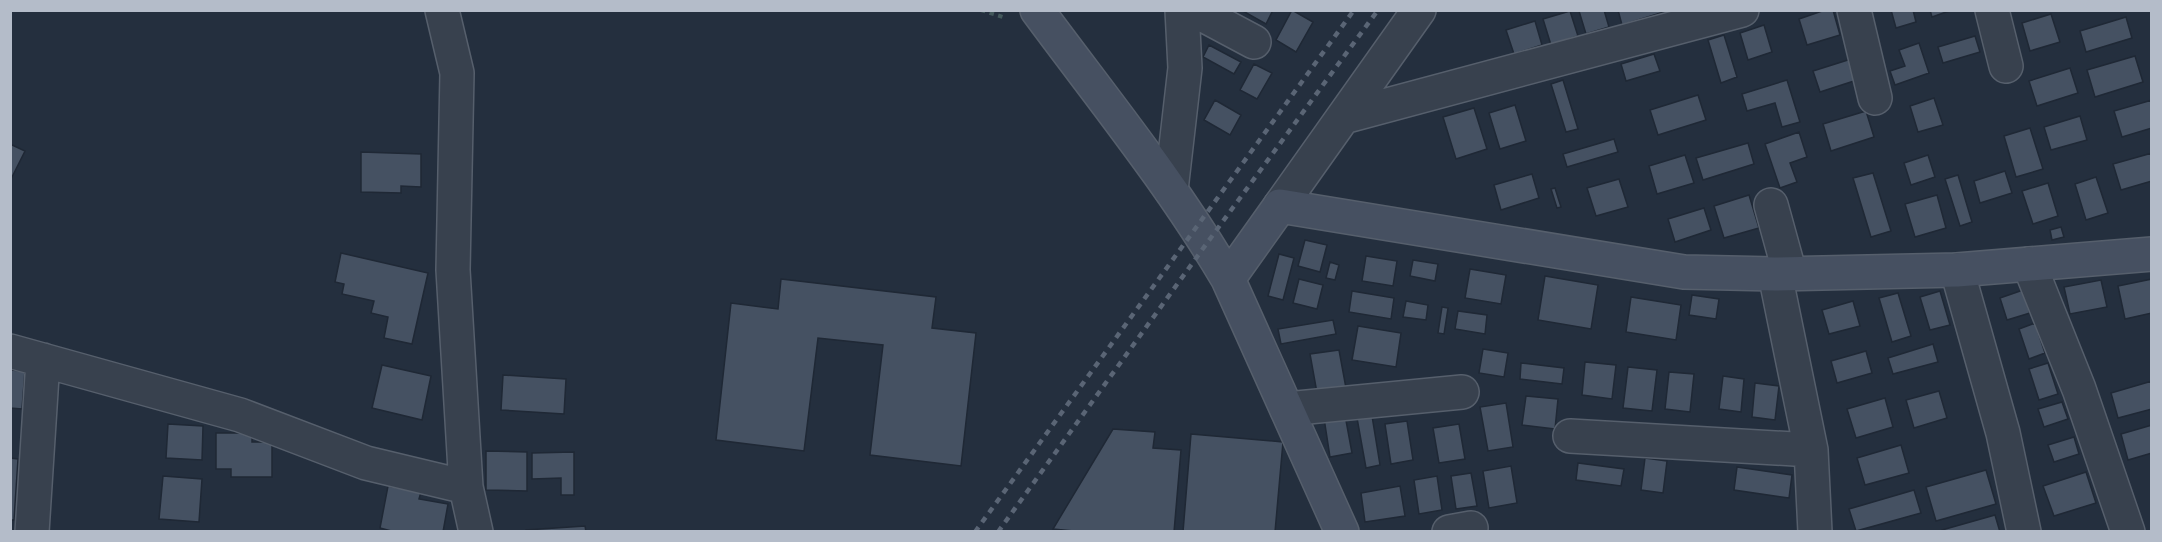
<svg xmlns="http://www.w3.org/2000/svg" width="2162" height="542" viewBox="0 0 2162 542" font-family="'Noto Sans',sans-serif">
	<rect width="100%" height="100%" fill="#242f3e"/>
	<path fill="#455162" stroke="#1f2835" stroke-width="1.5" d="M1241,10h32l-7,14z
		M1292,10l21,12 -17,30 -20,-12z
		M1582,10h22l5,17 -23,7 -7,-23z
		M1618,10h49v1l-45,14z
		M1825,10h8l7,25 -33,10 -8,-26z
		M1891,10h22l3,12 -20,6z
		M1930,10h22l-20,7z
		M1570,11l8,25 -27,9 -8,-26z
		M2051,14l9,28 -30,9 -8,-28z
		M2126,17l6,21 -46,14 -6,-21z
		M1535,21l7,24 -28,9 -8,-24z
		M1764,25l8,27 -24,8 -8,-27z
		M1724,35l13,42 -16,6 -13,-43z
		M1975,36l5,16 -37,11 -5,-16z
		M1919,43l10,30 -34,12 -5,-14 15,-5 -6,-16z
		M1209,45l32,17 -7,12 -31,-17z
		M1654,54l6,17 -34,10 -5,-17z
		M2135,56l8,26 -48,15 -8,-27z
		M1851,59l6,21 -37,12 -7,-21z
		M1254,64l18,9 -15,26 -17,-9z
		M2070,68l8,25 -41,13 -8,-25z
		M1563,80l15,49 -12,3 -15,-48z
		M1787,80l13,42 -18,5 -7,-24 -28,8 -5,-17z
		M1698,95l8,25 -48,15 -8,-25z
		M1934,98l9,27 -25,7 -8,-26z
		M1215,100l26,15 -11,20 -26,-15z
		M2152,100v28l-30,9 -8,-26z
		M1515,105l11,36 -26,8 -11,-36z
		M1474,108l13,41 -31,10 -13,-42z
		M1866,111l8,26 -43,14 -8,-27z
		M2080,116l7,24 -36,10 -7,-23z
		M2030,128l13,41 -27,8 -12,-41z
		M1799,132l8,25 -17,6 7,19 -17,6 -15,-44z
		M1614,139l4,13 -51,15 -4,-13z
		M1748,143l6,21 -51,16 -7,-22z
		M10,144l15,7 -15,30z
		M361,152l60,2v33l-20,-1v7l-40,-1z
		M2152,153v28l-31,9 -8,-26z
		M1685,155l9,28 -37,11 -8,-28z
		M1928,155l7,22 -24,8 -7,-22z
		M2005,171l7,22 -32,10 -6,-22z
		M1873,173l18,58 -20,6 -18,-59z
		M1532,174l7,24 -38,12 -7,-25z
		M1958,175l14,47 -12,4 -15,-47z
		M2096,177l12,36 -22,7 -11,-36z
		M1619,179l9,28 -32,9 -9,-28z
		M2048,183l10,33 -25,8 -11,-33z
		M1555,188l6,19 -4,1 -6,-19z
		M1749,195l10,33 -35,10 -10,-32z
		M1937,195l9,33 -31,9 -10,-33z
		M1704,208l7,22 -36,12 -7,-23z
		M2061,227l3,10 -12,3 -2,-10z
		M1305,240l22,5 -7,27 -22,-6z
		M341,253l87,20 -16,71 -28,-6 4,-21 -17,-4 3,-12 -32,-7 2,-10 -9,-2z
		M1279,254l15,4 -11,42 -15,-4z
		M1366,256l31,5 -4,25 -31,-5z
		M1413,260l25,4 -3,17 -25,-5z
		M1330,262l9,3 -4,15 -9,-2z
		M1470,269l36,6 -5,29 -36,-6z
		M1545,276l53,9 -7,44 -53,-9z
		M781,279l155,18 -4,31 44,5 -15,133 -91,-11 13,-110 -65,-7 -14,113 -88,-11 15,-137 47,6z
		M1299,279l24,6 -6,24 -24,-6z
		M2152,279v34l-27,6 -7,-33z
		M2101,280l6,27 -37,7 -6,-27z
		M2023,290l7,23 -23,7 -7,-22z
		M1352,291l42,7 -3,21 -42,-7z
		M1940,291l10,34 -20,5 -10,-33z
		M1898,293l13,43 -19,6 -13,-44z
		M1692,295l27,4 -3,20 -27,-4z
		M1631,297l50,8 -5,35 -50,-8z
		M1406,301l22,4 -2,15 -23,-3z
		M1853,301l7,25 -31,8 -7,-24z
		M1442,307l6,1 -4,26 -6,-1z
		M1458,311l29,4 -2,19 -30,-5z
		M1333,320l3,14 -55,10 -3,-15z
		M2035,323l10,30 -16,6 -10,-30z
		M1358,326l43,7 -5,34 -44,-7z
		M1933,344l5,18 -45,12 -5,-16z
		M1483,349l25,4 -4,24 -25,-4z
		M1339,350l7,38 -29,5 -7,-39z
		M1866,351l6,22 -35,10 -6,-22z
		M1585,362l31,3 -4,34 -30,-4z
		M1521,363l43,5 -2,16 -42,-5z
		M2048,363l10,31 -19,6 -10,-31z
		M382,365l49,11 -9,44 -50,-12z
		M1628,367l29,3 -5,41 -29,-3z
		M10,370l15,1 -3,38 -12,-1z
		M1669,372l25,2 -4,38 -25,-3z
		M503,375l63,4 -2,35 -63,-4z
		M1723,376l21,3 -3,33 -22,-3z
		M2152,381v28l-34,9 -7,-25z
		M1755,383l24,3 -4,34 -23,-3z
		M1939,391l8,27 -33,10 -8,-28z
		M1526,396l32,3 -3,30 -33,-4z
		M1885,398l8,29 -37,11 -9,-29z
		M2062,402l6,17 -24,8 -6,-18z
		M1506,403l7,44 -25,4 -8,-44z
		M1345,415l7,38 -22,4 -6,-39z
		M1372,416l8,49 -14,3 -9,-50z
		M1407,421l6,39 -22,4 -6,-40z
		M168,424l35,2 -1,34 -36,-2z
		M1459,424l6,35 -26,4 -6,-35z
		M2152,425v28l-24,7 -7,-26z
		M1113,429l42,3 -2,16 28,2 -7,82h-90l-31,-3z
		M216,433h36v9h20v35h-41v-8h-15z
		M1191,434l92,8 -8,90h-92z
		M2074,437l5,17 -25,8 -6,-17z
		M1901,445l8,28 -44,12 -8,-27z
		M486,451l41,1v39l-41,-1z
		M574,452v43h-13v-17l-29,1v-26z
		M10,458l8,1 -4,61h-4z
		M1645,458l22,3 -4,32 -22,-3z
		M1578,463l46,6 -3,17 -45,-6z
		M1511,466l6,37 -28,5 -6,-37z
		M1737,467l55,8 -3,23 -55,-8z
		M1986,470l10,34 -60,17 -10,-34z
		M2086,472l10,31 -42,13 -11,-30z
		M1471,473l6,33 -21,3 -5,-33z
		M163,476l39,3 -3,43 -40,-3z
		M1437,476l5,34 -23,4 -5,-34z
		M388,486l33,6 -2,7 29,5 -5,28h-48l-15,-4z
		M1400,486l5,30 -40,6 -4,-29z
		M1914,490l7,23 -65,18 -7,-22z
		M1995,515l5,17h-58v-2z
		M585,526l1,6h-60v-2z"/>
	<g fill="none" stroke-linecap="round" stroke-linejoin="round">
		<defs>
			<path id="street" d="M442,10l15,63 -4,197 13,217 10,45
				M1194,10l60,32
				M1854,10l21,88
				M1992,10l14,56
				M1343,117l399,-107
				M1171,190l14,-122 -3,-58
				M1771,205l19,69
				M1280,206l139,-196
				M2029,264l50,125 49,143
				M1957,270l46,163 21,99
				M1775,274l36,176 4,82
				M10,351l230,64 126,48 100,24
				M1287,409l175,-17
				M1570,436l241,14
				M32,532l11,-172
				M1449,532l22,-4"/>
			<path id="secondary" d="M1037,10c65,88 136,175 191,269l114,253
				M1228,279l52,-73 404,66 91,2 182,-4 195,-16"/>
		</defs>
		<use href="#street" stroke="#565f6c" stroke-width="36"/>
		<use href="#secondary" stroke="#565f6c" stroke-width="36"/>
		<path stroke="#44595c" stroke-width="4" stroke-dasharray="4.5 4.5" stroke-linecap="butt" d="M981,10l25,8"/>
		<use href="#street" stroke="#38414e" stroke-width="33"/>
		<use href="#secondary" stroke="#465061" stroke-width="33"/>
		<path stroke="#5a6575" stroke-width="4.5" stroke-dasharray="6 6" stroke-linecap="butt" d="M975,532l379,-522
			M998,532l209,-289 171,-233"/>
	</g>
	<rect width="2162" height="542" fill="none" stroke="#b4bcc9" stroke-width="24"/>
</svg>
